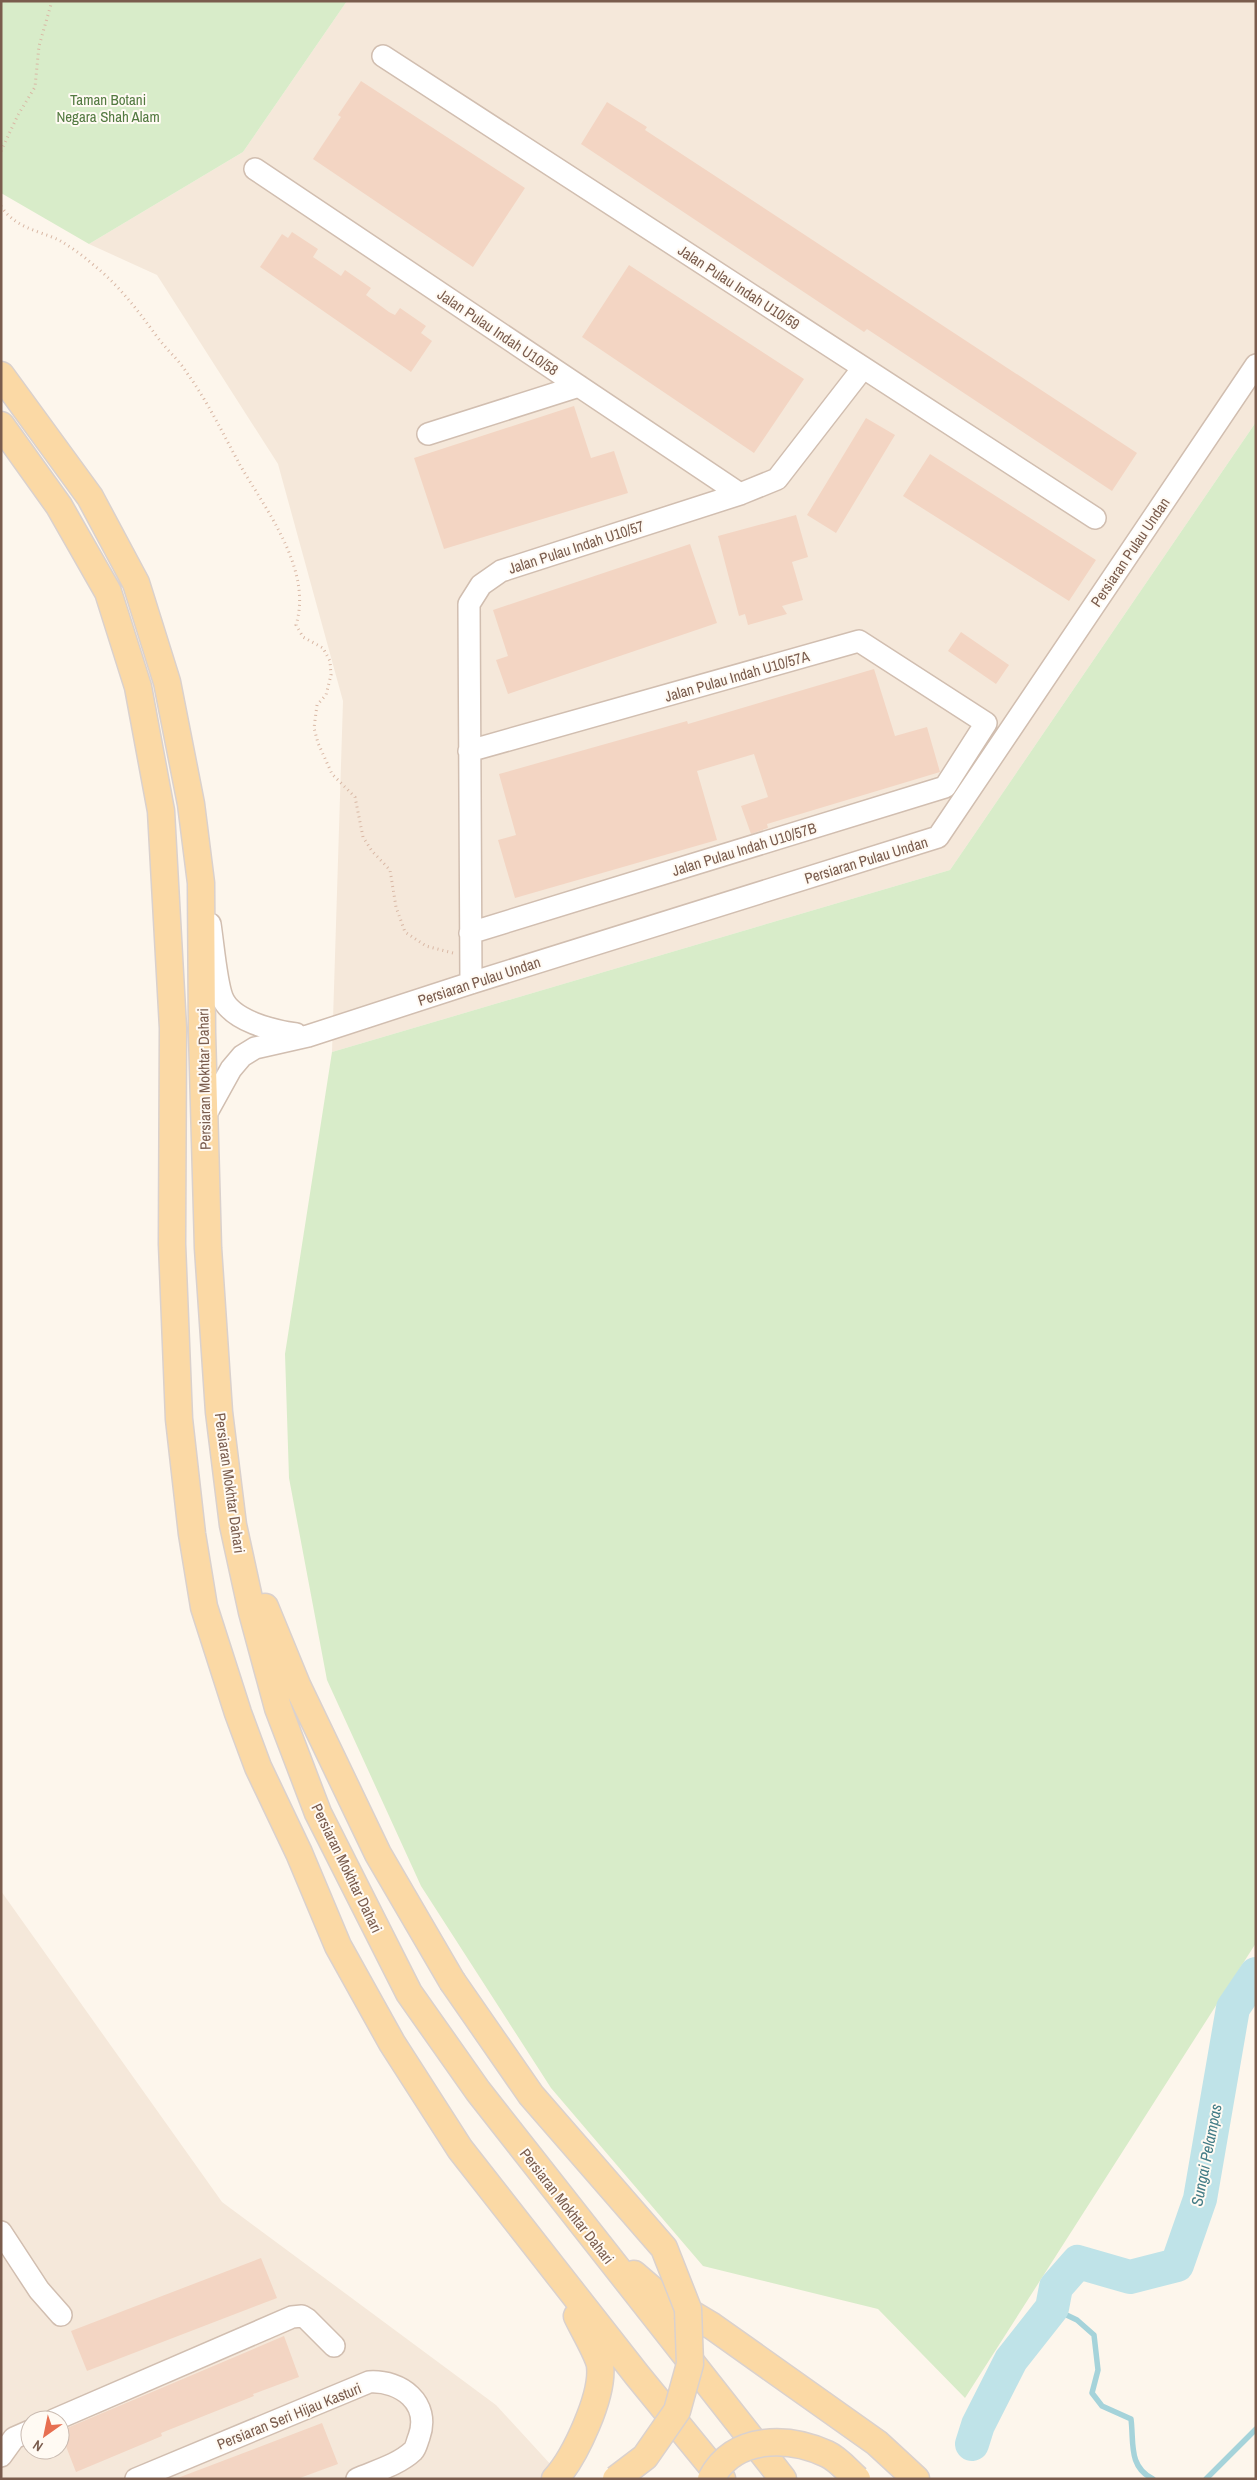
<svg xmlns="http://www.w3.org/2000/svg" width="1257" height="2480" viewBox="0 0 1257 2480" font-family="'Archivo Narrow',sans-serif">
	<rect width="100%" height="100%" fill="#fdf6ec"/>
	<path fill="#f5e8da" fill-rule="evenodd" d="M347,1h909v421l-306,448 -618,182 11,-351 -65,-237 -121,-189 -68,-31 154,-92z
		M1,1891l221,311 274,203 68,74h-563zM30,2420h30v30h-30z"/>
	<path fill="#d8ecc9" d="M1,1h346l-104,151 -154,92 -88,-51z
		M1256,422v1521l-291,455 -87,-89 -175,-43 -152,-178 -130,-202 -94,-206 -38,-202 -4,-124 47,-302 618,-182z"/>
	<g fill="none" stroke-linecap="round" stroke-linejoin="round">
		<path stroke="#a5d3da" stroke-width="5.5" d="M1052,2308l25,12 17,15 4,35 -6,23 10,13 29,13c3,23 -3,48 22,60
			M1206,2479l50,-50"/>
		<path stroke="#bfe3e8" stroke-width="34" d="M972,2444l6,-19 33,-65 41,-52 4,-21 22,-25 52,15 47,-12 23,-66 33,-191 23,-34"/>
	</g>
	<path fill="#f3d5c3" d="M361,81l164,107 -52,79 -160,-108 28,-42 -3,-2z
		M607,102l40,25 -2,3 492,323 -25,38 -245,-162 -3,3 -283,-188z
		M292,232l26,17 -5,8 28,19 4,-6 26,18 -5,7 23,17 6,3 5,-7 26,18 -5,7 11,8 -21,31 -151,-105 22,-33 6,4z
		M629,265l175,114 -50,74 -172,-116z
		M574,406l17,52 23,-7 14,42 -184,56 -30,-91z
		M866,418l29,17 -59,98 -29,-18z
		M930,454l166,106 -27,41 -166,-105z
		M796,515l12,42 -16,5 11,38 -21,6 5,8 -39,11 -3,-11 -6,2 -21,-80z
		M690,544l27,79 -209,71 -12,-34 12,-4 -15,-46z
		M961,632l48,33 -13,19 -48,-33z
		M874,669l21,67 32,-9 13,45 -173,52 1,4 -17,6 -10,-28 27,-9 -14,-43 -57,17 20,69 -202,58 -17,-58 18,-5 -17,-61 188,-53 1,3z
		M261,2258l16,40 -190,73 -16,-40z
		M284,2336l15,41 -46,17 1,2 -93,37 1,3 -86,36 -16,-41z
		M322,2423l16,41 -41,15h-122z"/>
	<g fill="none" stroke-linecap="round" stroke-linejoin="round">
		<defs>
			<path id="minor" d="M383,56l712,462
				M255,169l485,325
				M428,434l151,-48
				M469,751l390,-110 127,82 -41,64 -475,146
				M210,924c3,19 6,57 12,73 9,24 52,34 74,37
				M471,983l-2,-379 12,-19 20,-14 239,-77 37,-15 86,-111
				M205,1116l26,-47 11,-13 13,-8 53,-12 163,-53 467,-146 318,-472
				M1,2232l38,58 22,25
				M54,2420l238,-103 10,-1 5,3 27,27
				M1,2456l13,-18 16,-7
				M136,2479l233,-97c32,-2 62,21 50,55 -2,5 -3,11 -6,14 -15,14 -38,20 -56,28"/>
			<path id="major" d="M1,375l89,122 46,86 31,99 24,122 10,79 1,149 6,216 11,164 14,113 19,87 26,96 40,105 91,180 69,98 305,388
				M1,425l58,81 49,86 30,95 23,124 12,217 -1,216 7,175 13,115 12,73 34,106 20,54 41,86 39,93 54,97 68,106 177,226 85,104
				M265,1607l32,78 81,169 74,127
				M634,2274l21,18 57,34 165,117 39,36
				M555,2479c20,-22 49,-84 45,-114 -2,-11 -18,-38 -23,-49"/>
		</defs>
		<use href="#minor" stroke="#d1beb0" stroke-width="24"/>
		<use href="#major" stroke="#dad1cd" stroke-width="29"/>
		<path stroke="#d9b8a5" stroke-width="3" stroke-dasharray="1 4" stroke-linecap="butt" d="M1,151l17,-36 17,-28 4,-41 13,-45
			M1,206c14,22 36,24 58,34 10,6 22,14 31,22 29,23 46,46 68,76 9,12 21,22 29,35 21,29 36,61 53,92 26,45 73,105 56,160l7,12 20,11 7,13 1,14 -5,20 -9,10 -3,23 4,15 14,31 23,23 8,40 9,14 18,19 6,37 9,25 21,14 27,7"/>
		<use href="#minor" stroke="#fff" stroke-width="21"/>
		<use href="#major" stroke="#fbd9a5" stroke-width="26"/>
		<defs>
			<path id="major-bridge" d="M452,1981l79,114 133,153 24,61 2,55 -13,47 -32,46 -29,22
				M711,2479c22,-44 77,-43 116,-25 11,5 21,17 30,25"/>
		</defs>
		<use href="#major-bridge" stroke="#dad1cd" stroke-width="29" stroke-linecap="butt"/>
		<use href="#major-bridge" stroke="#fbd9a5" stroke-width="26"/>
	</g>
	<g text-anchor="middle" dominant-baseline="central" stroke-width="4" stroke-linejoin="round" paint-order="stroke">
		<g font-size="15" fill="#537a41" stroke="#fffaf3">
			<text x="108" y="99">Taman Botani<tspan x="108" dy="17">Negara Shah Alam</tspan></text>
		</g>
		<g font-size="15" fill="#7a5c4d" stroke="#fffaf3">
			<text transform="translate(739 287) rotate(33)">Jalan Pulau Indah U10/59</text>
			<text transform="translate(498 332) rotate(34)">Jalan Pulau Indah U10/58</text>
			<text transform="translate(576 547) rotate(-18)">Jalan Pulau Indah U10/57</text>
			<text transform="translate(1130 552) rotate(-56)">Persiaran Pulau Undan</text>
			<text transform="translate(737 676) rotate(-16)">Jalan Pulau Indah U10/57A</text>
			<text transform="translate(744 849) rotate(-17)">Jalan Pulau Indah U10/57B</text>
			<text transform="translate(866 860) rotate(-17)">Persiaran Pulau Undan</text>
			<text transform="translate(479 981) rotate(-18)">Persiaran Pulau Undan</text>
			<text transform="translate(204 1079) rotate(-91)">Persiaran Mokhtar Dahari</text>
			<text transform="translate(230 1483) rotate(82)">Persiaran Mokhtar Dahari</text>
			<text transform="translate(347 1868) rotate(64)">Persiaran Mokhtar Dahari</text>
			<text transform="translate(567 2206) rotate(52)">Persiaran Mokhtar Dahari</text>
			<text transform="translate(289 2416) rotate(-22)">Persiaran Seri Hijau Kasturi</text>
		</g>
		<g font-size="16" font-style="italic" fill="#437c86" stroke="#fffaf3">
			<text transform="translate(1206 2155) rotate(-79)">Sungai Pelampas</text>
		</g>
	</g>
	<rect width="1257" height="2480" fill="none" stroke="#7a5c4d" stroke-width="5"/>
	<g transform="translate(45 2435) rotate(213)"><circle r="24" fill="#fffaf3" stroke="#cabbb1"/>
	<path d="M0-4L9 19L0 12L-9 19Z" fill="#e76f51"/>
	<text y="-8" font-size="14" font-weight="bold" text-anchor="middle" fill="#7a5c4d">N</text>
	</g>
</svg>
